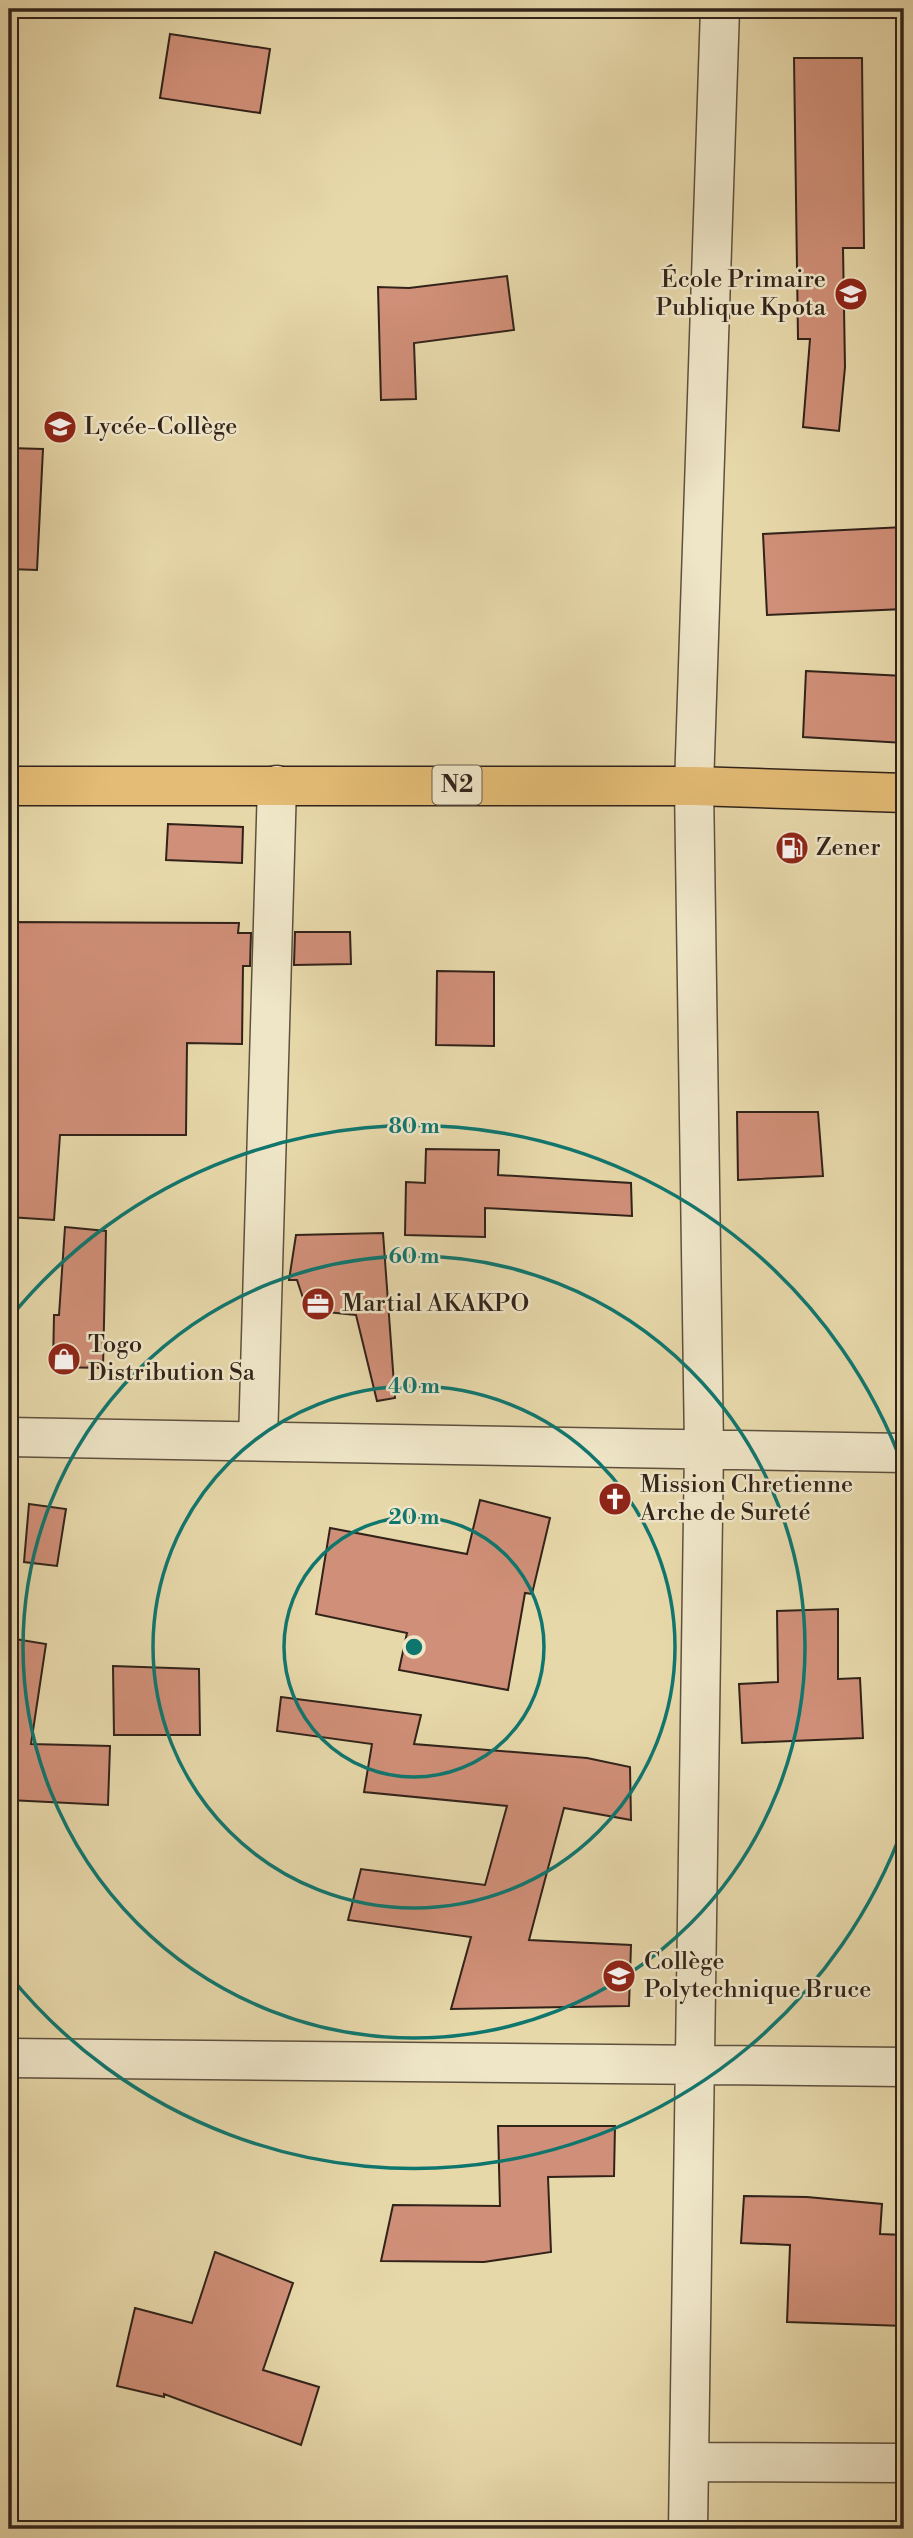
<svg xmlns="http://www.w3.org/2000/svg" width="913" height="2538" viewBox="0 0 913 2538" font-family="'Libre Bodoni',serif">
	<rect width="100%" height="100%" fill="#e7d8aa"/>
	<filter id="stains"><feTurbulence type="fractalNoise" baseFrequency=".00286" numOctaves="4"/><feColorMatrix values="0 0 0 0 .2 0 0 0 0 .09 0 0 0 0 .02 0 0 0 .5 -.17"/></filter>
	<radialGradient id="worn" r=".72"><stop offset=".6" stop-color="#630" stop-opacity="0"/><stop offset="1" stop-color="#630" stop-opacity=".3"/></radialGradient>
	<path fill="#d08f78" stroke="#31231a" stroke-width="2" d="M170,34l100,15 -10,64 -100,-15z
		M794,58h68l2,190h-21l2,119 -6,64 -36,-4 7,-88h-12z
		M507,276l7,54 -100,13 2,56 -35,1 -3,-113 31,1z
		M9,448l34,1 -6,121 -28,-1z
		M904,527v82l-137,6 -4,-81z
		M806,671l98,5v67l-101,-6z
		M168,824l75,3 -1,36 -76,-3z
		M9,922l230,1 -1,10h13l-1,33h-7l-1,78 -55,-1 -1,92h-126l-6,85 -45,-3z
		M295,932h55l1,32 -57,1z
		M437,971l57,1v74l-58,-1z
		M737,1112h81l5,64 -85,4z
		M426,1149l73,1 -1,25 133,8 1,33 -147,-8v29l-80,-2 1,-53 19,1z
		M65,1227l41,4 -3,137 -50,-1 1,-52h5z
		M383,1233l12,165 -18,3 -21,-86 -49,-5 -10,-30h-8l7,-45z
		M480,1500l70,18 -18,76 -7,-1 -17,97 -109,-20 8,-37 -91,-19 14,-86 137,26z
		M29,1504l37,5 -9,57 -33,-4z
		M838,1609v70l22,-1 3,60 -121,5 -3,-59 39,-2 -1,-71z
		M9,1638l37,6 -15,100 79,2 -2,59 -99,-5z
		M113,1666l86,3 1,66h-86z
		M281,1697l140,18 -7,29 173,14 43,9 1,53 -67,-12 -35,132 102,5 -2,61 -178,3 20,-72 -123,-17 13,-51 124,16 22,-79 -143,-14 8,-48 -95,-13z
		M498,2126h117l-1,50 -66,1 3,75 -67,10 -103,-1 12,-56 107,1z
		M744,2196l63,1 75,7 -2,30 24,1v91l-117,-4 3,-77 -49,-2z
		M215,2252l78,31 -30,87 56,17 -18,58 -137,-51v3l-47,-11 18,-78 57,15z"/>
	<g fill="none" stroke-linecap="round" stroke-linejoin="round">
		<defs>
			<path id="minor" d="M9,1437l895,16
				M258,1441l19,-656
				M9,2058l895,9
				M689,2462l215,1
				M688,2529l16,-1081 -10,-662 26,-777"/>
			<path id="trunk" d="M9,786h685l210,7"/>
		</defs>
		<use href="#minor" stroke="#5e503e" stroke-width="41"/>
		<use href="#trunk" stroke="#31231a" stroke-width="41"/>
		<use href="#minor" stroke="#efe6c8" stroke-width="38"/>
		<use href="#trunk" stroke="#e4bc75" stroke-width="38"/>
	</g>
	<g fill="none" stroke="#0f766e" stroke-width="3.5">
		<circle cx="414" cy="1647" r="130"/>
		<circle cx="414" cy="1647" r="261"/>
		<circle cx="414" cy="1647" r="391"/>
		<path d="M904 1825A521 521 0 0 1 9 1975M9 1319A521 521 0 0 1 904 1469"/>
	</g>
	<defs>
		<symbol id="school-disc" viewBox="-11 -11 22 22"><circle r="9.5" fill="#8f2418" stroke="#efe6c8"/><path d="M0-5L7-2L0 1L-7-2ZM-4 1L0 2.5L4 1V4Q0 6-4 4Z" fill="#fff"/></symbol>
		<symbol id="fuel-disc" viewBox="-11 -11 22 22"><circle r="9.5" fill="#8f2418" stroke="#efe6c8"/><path d="M-5.5-6h7V0h2V4h1.3V-2.5L3-4.5l.8-.8L6-3V5H2.5V1h-1V6h-7ZM-4.2-4.7v3.2H.2V-4.7Z" fill="#fff"/></symbol>
		<symbol id="office-disc" viewBox="-11 -11 22 22"><circle r="9.5" fill="#8f2418" stroke="#efe6c8"/><path d="M-6-3h4V-5.5h4V-3h4V5H-6ZM-1-4.5V-3h2v-1.5ZM-6 0V1H6V0Z" fill="#fff"/></symbol>
		<symbol id="shop-disc" viewBox="-11 -11 22 22"><circle r="9.5" fill="#8f2418" stroke="#efe6c8"/><path d="M-5-2.5h2.3a2.7 3.5 0 0 1 5.4 0H5L5.5 6h-11ZM-1.5-2.5h3a1.5 2.3 0 0 0-3 0Z" fill="#fff"/></symbol>
		<symbol id="church-disc" viewBox="-11 -11 22 22"><circle r="9.5" fill="#8f2418" stroke="#efe6c8"/><path d="M-1.2-6h2.4v3.5h3.3v2.4h-3.3V6h-2.4V-.1h-3.3v-2.4h3.3Z" fill="#fff"/></symbol>
	</defs>
	<g fill-rule="evenodd">
		<use href="#school-disc" x="832" y="275" width="38" height="38"/>
		<use href="#school-disc" x="41" y="408" width="38" height="38"/>
		<use href="#fuel-disc" x="773" y="829" width="38" height="38"/>
		<use href="#office-disc" x="299" y="1285" width="38" height="38"/>
		<use href="#shop-disc" x="45" y="1340" width="38" height="38"/>
		<use href="#church-disc" x="596" y="1480" width="38" height="38"/>
		<use href="#school-disc" x="600" y="1957" width="38" height="38"/>
	</g>
	<g text-anchor="middle" dominant-baseline="central" stroke-width="5" stroke-linejoin="round" paint-order="stroke">
		<rect fill="#efe6c8" stroke="#6a5e4e" stroke-width="2" x="432.5" y="765.5" width="49" height="39" rx="5"/>
		<g font-size="23" font-weight="bold" fill="#31231a">
			<text x="457" y="785">N2</text>
		</g>
		<g font-size="24" fill="#31231a" stroke="#efe6c8" text-anchor="start">
			<text x="826" y="280" text-anchor="end">École Primaire<tspan x="826" dy="28">Publique Kpota</tspan></text>
			<text x="84" y="427">Lycée-Collège</text>
			<text x="816" y="848">Zener</text>
			<text x="342" y="1304">Martial AKAKPO</text>
			<text x="88" y="1345">Togo<tspan x="88" dy="28">Distribution Sa</tspan></text>
			<text x="640" y="1485">Mission Chretienne<tspan x="640" dy="28">Arche de Sureté</tspan></text>
			<text x="644" y="1962">Collège<tspan x="644" dy="28">Polytechnique Bruce</tspan></text>
		</g>
	</g>
	<circle cx="414" cy="1647" r="10" fill="#0f766e" stroke="#efe6c8" stroke-width="3.5"/>
	<g font-size="21" text-anchor="middle" font-weight="bold" fill="#0f766e" stroke="#efe6c8" stroke-width="5" stroke-linejoin="round" paint-order="stroke">
		<text x="414" y="1133">80 m</text>
		<text x="414" y="1263">60 m</text>
		<text x="414" y="1393">40 m</text>
		<text x="414" y="1524">20 m</text>
	</g>
	<rect width="913" height="2538" fill="none" stroke="#e7d8aa" stroke-width="35"/>
	<rect x="10" y="10" width="892" height="2517" fill="none" stroke="#31231a" stroke-width="3.5"/>
	<rect x="18" y="18" width="878" height="2503" fill="none" stroke="#31231a" stroke-width="2"/>
	<rect width="100%" height="100%" filter="url(#stains)"/>
	<rect width="100%" height="100%" fill="url(#worn)"/>
</svg>
